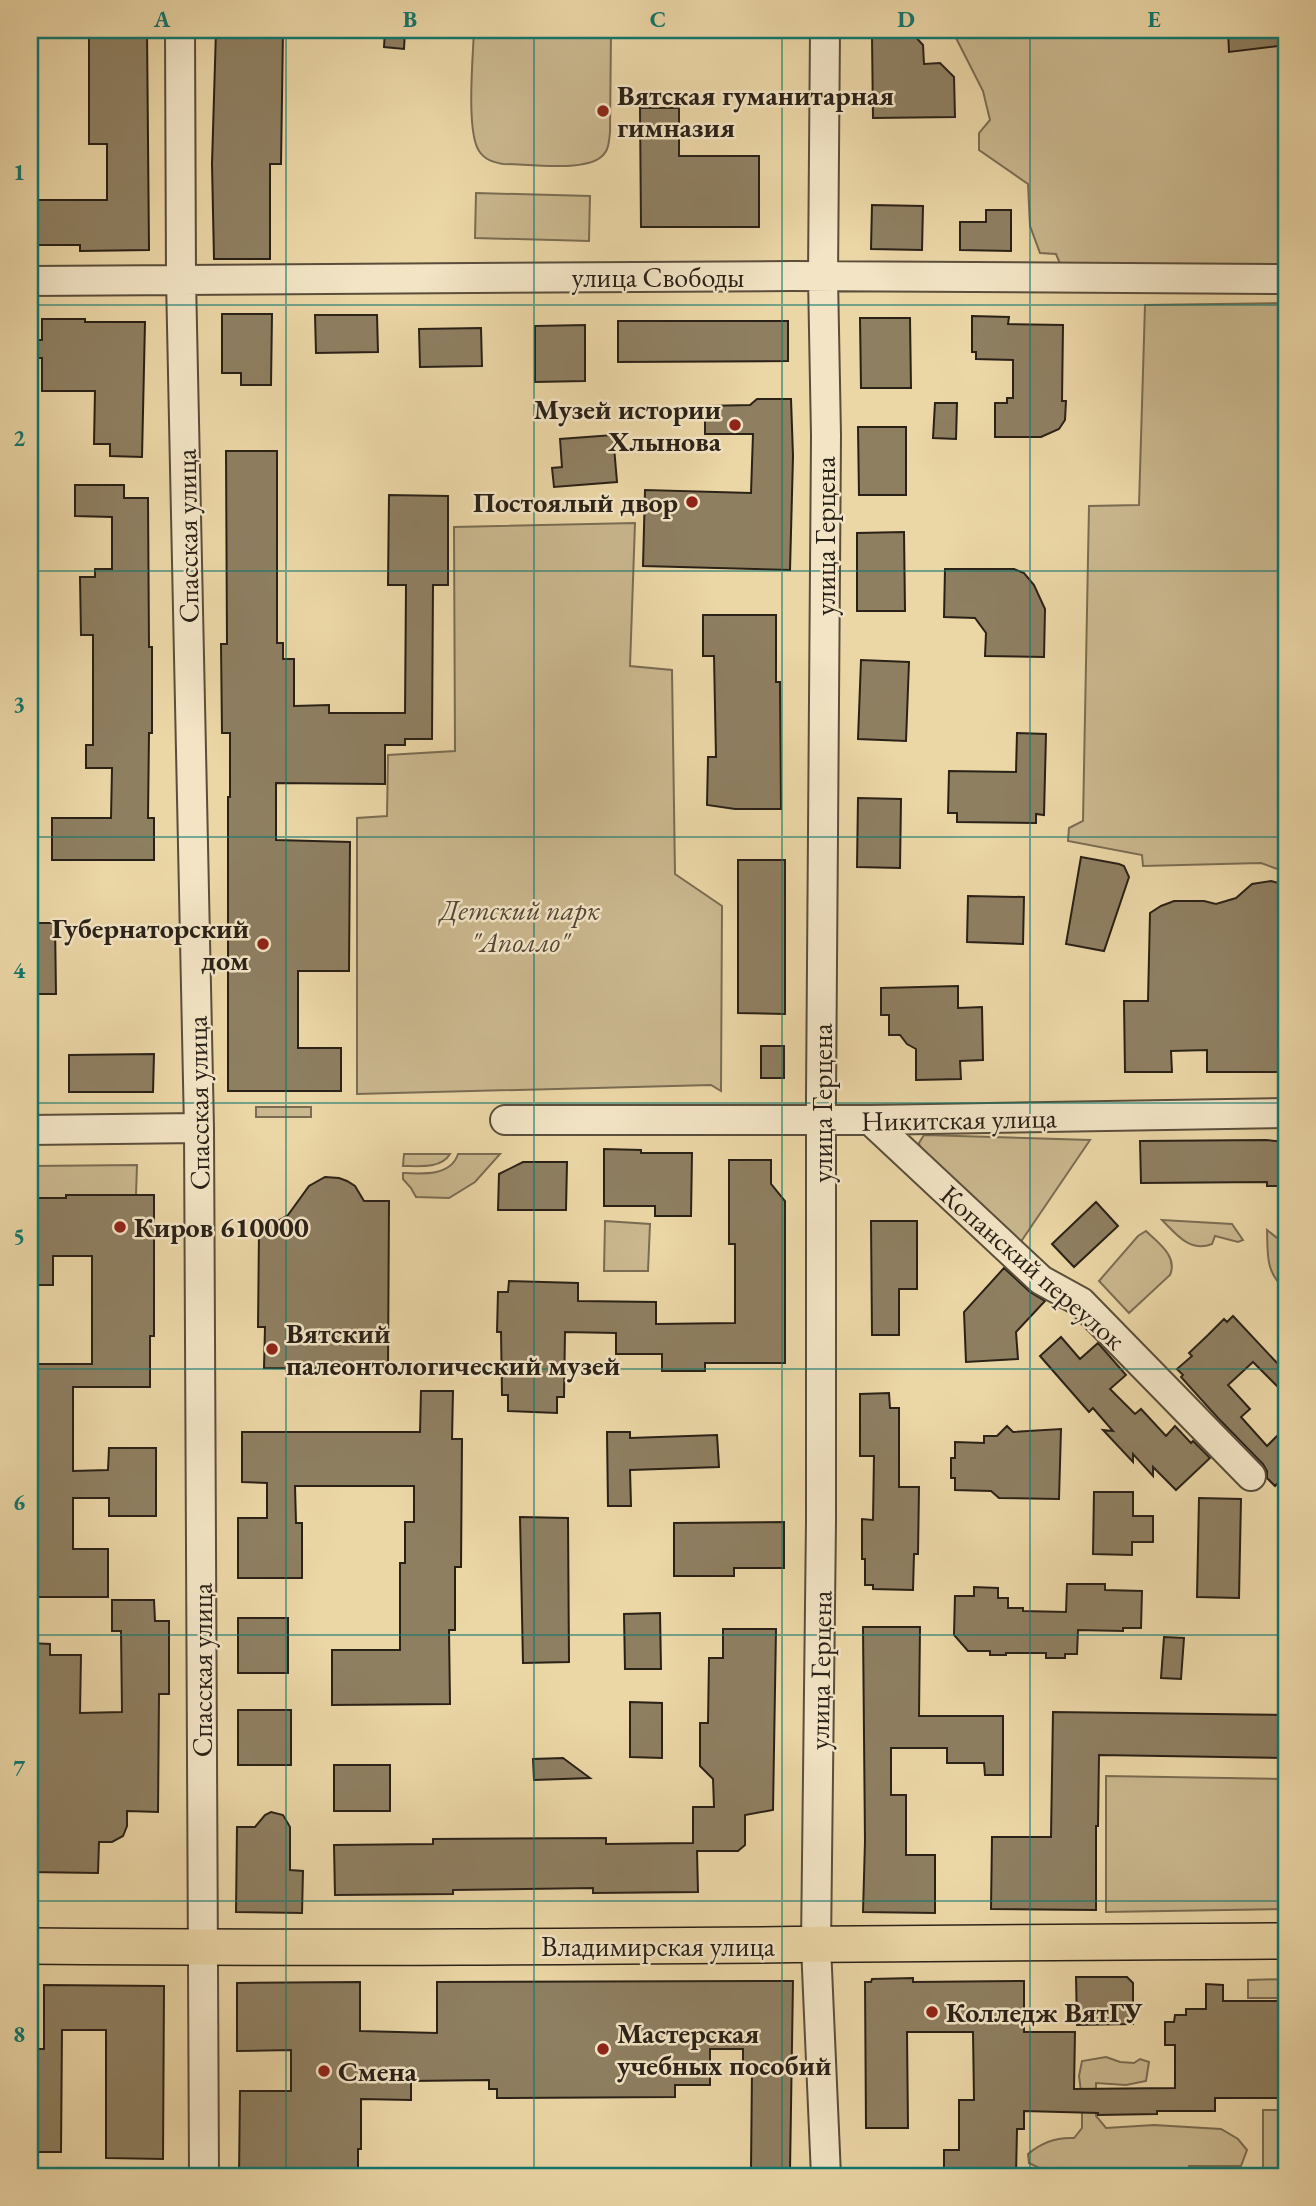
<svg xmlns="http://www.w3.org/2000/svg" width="1316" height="2206" viewBox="0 0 1316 2206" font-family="'EB Garamond',serif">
	<rect width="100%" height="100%" fill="#ebd6a6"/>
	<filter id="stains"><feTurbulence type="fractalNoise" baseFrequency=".00286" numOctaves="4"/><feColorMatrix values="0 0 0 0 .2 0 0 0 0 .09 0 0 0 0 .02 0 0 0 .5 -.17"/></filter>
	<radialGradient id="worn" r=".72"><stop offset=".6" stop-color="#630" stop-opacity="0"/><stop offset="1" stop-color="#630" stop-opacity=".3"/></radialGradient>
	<path fill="#cab78e" stroke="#7a6c52" stroke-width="2" d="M474,30h137l-1,102c-1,9 -1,19 -9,25 -17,15 -75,7 -98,7 -10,-2 -18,-4 -24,-13 -13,-20 -6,-94 -5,-121z
		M948,30h338v237l-225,-1 -5,-12 -16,-1 -10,-27 -2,-42 -49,-34v-17l11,-13 -7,-29 -28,-55z
		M476,193l114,3 -1,45 -114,-3z
		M1286,303v567h-6l-19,-7 -118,3 -1,-11 -74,-14 1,-13 14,-7 6,-315 50,-1 6,-200z
		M635,523l-5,143 42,4 3,204 47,32 -1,185 -10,-6 -354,9v-276l30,-2 1,-61 67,-4 -1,-224z
		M256,1107h55v10h-55z
		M924,1135l166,5 -72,106 -95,-89 -4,-14z
		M404,1154h46c-9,15 -31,12 -47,12z
		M458,1154h42l-25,28 -26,16 -33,-1 -5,-9 -8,-9v-6c20,1 48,3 55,-19z
		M137,1165l-1,30h-70v3h-36v-32z
		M1162,1220l70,4 11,16 -5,2 -23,-6 -3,8c-22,9 -36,-10 -50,-24z
		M605,1221l45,3 -2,47h-44z
		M1267,1230l19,15v45c-21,-18 -18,-35 -19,-60z
		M1146,1231c12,12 32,25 24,44l-41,38 -30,-32 39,-45z
		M1106,1776l180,3v130l-180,3z
		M1286,1979v19h-38v-18z
		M1106,2057l14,5 14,1 6,-4 9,3 -3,19 -20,4 -30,-2v33l10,12 48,-3 67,4 17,10 9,11 -6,16h-52v10h-133l-27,-13 -1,-9c14,-12 28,-17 46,-16l8,-10v-29l-3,-23 3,-15z
		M1263,2110h23v66h-23z"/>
	<path fill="#8e7f61" stroke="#2a2117" stroke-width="2" d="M89,30h58l2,220 -69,1v-6h-50v-45h77v-56h-18z
		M216,30h67l-2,134h-11v95h-56l-2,-95z
		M385,30h20l-1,19 -20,-2z
		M1228,30h58v15l-57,7z
		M912,33l11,12 1,19 16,-1 14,14 1,40 -82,1 -1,-82z
		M640,108h39v48h80v71h-118z
		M872,205l51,1 -1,44 -51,-1z
		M986,210h25v41l-51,-1v-28h26z
		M222,314h50l-1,71h-30v-12h-19z
		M315,315h62l1,37 -62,1z
		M972,316l37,1 -1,7 55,1 -1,76h4l-1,19 -6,9 -18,8h-46v-34h12v-5h6v-38l-37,-1v-7h-4z
		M860,318h50l1,70h-50z
		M42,319h43v3h60l-3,135 -32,-1v-12h-16l1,-53h-53v-33h-12v-18h12z
		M618,321h170v40l-170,1z
		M585,325v56l-50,1v-56z
		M481,328l1,38 -62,1 -1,-38z
		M757,399h34l2,57 -3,114 -147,-4 2,-76 106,3 2,-59h-48v-28l45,-1z
		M935,403h22l-1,36 -23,-1z
		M858,427h48v68h-47z
		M613,435l4,47 -63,5 -2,-19 10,-1 -2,-28z
		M226,451h51v192h6v16h11v47l35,-1v8h76l1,-128h-18l1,-90 59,1v89h-15l-1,154h-27v6h-20v39l-109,-1v57l74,2 -1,129h-51v77h43v43h-113v-294h2v-64h-8l-1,-89h6z
		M75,485h49v13h24l1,149h3v86h-3l-1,85h6v42h-102v-42h59l1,-50h-26v-23h7v-110h-12l-1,-58h15v-8h17v-52l-37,-1z
		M904,532l1,79h-48v-78z
		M945,569h69l10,4 10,12 11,24 -1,48 -59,-1 1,-23 -11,-15 -31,-1z
		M703,615h73v67h4l1,127h-46l-28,-4 1,-48h8l-2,-101h-11z
		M861,660l48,2 -3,79 -48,-2z
		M1017,733l29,1 -2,81 -8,-1v9l-79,-1v-9h-9l1,-42 67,1z
		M858,798l43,1 -1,69 -43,-1z
		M1081,857l38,7 5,2 5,11 -25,74 -38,-7z
		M738,860h47v154l-47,-1z
		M1271,881l15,4v187h-79v-22l-36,1 1,21h-47l-1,-71h24l2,-88 11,-7 13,-5h30l12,3 20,-6 16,-14z
		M968,896l56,1 -1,47 -56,-2z
		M30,923h25l1,71h-26z
		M958,986v22l24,-1 1,53 -23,1 1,18 -45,1v-31l-9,-5 -7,-9h-11v-20h-8v-27z
		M761,1046h23v32h-23z
		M154,1054l-1,38h-84v-37z
		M1266,1140l20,2v44h-19v-4l-126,1 -1,-42z
		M604,1149l37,1v3h51l-1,63h-36v-10h-51z
		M729,1160h42v24l14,17v162h-80v8h-43v-17h-46v-21l-51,-1 -1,65h-7v16l-49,-2v-16h-6l-1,-63h-4l1,-40h10l1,-11 69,2v18l78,1v22l79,-1v-79h-6z
		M523,1162h44l-1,48h-68l1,-36z
		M325,1177l14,1 8,3 8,5 9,15h25l-1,168 -124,-1 1,-41h-7l1,-95 29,-17 21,-29z
		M66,1195h88v141h-4v51h-77v84l35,-1 1,-22h47v68h-47v-18h-36v51h35v48h-78v-233h62v-108h-39v29h-23v-87h36z
		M1096,1202l22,24 -44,41 -22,-23z
		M871,1221h46v68h-18v46h-27z
		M1004,1268l26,24 15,9 -29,31 2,27 -52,3 -2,-50z
		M1233,1316l45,48 8,-9v40l-33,-33 -25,23 22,24 -9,8 26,29 19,-19v48l-11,11 -8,-8v-7l-4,-7 -45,-46 -37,-41 2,-2 -6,-6 15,-13 -3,-3 19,-18 16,-16 3,3z
		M1061,1337l19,22 18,-16 28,32 -16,14 25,25 6,-5 25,27 9,-10 16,17 2,-2 17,17 -34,32 -23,-23v9l-20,-22v8l-30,-32 10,1 -20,-23 -4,4 -49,-56z
		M421,1391h32l-1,48h10l-1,128h-6v63h-6l1,74 -118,1v-55h68v-87h5v-41h9v-36h-119l1,37h6v55h-64v-60h29v-35l-25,-1v-50h178z
		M889,1393l1,15h9v79h20l-1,67h-4l-1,36 -40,-1v-4h-8v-26h-3v-40l11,1 1,-64h-14v-62z
		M1007,1426l6,6 48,-3 -2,70 -60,-1 -8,-7 -36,-1v-12h-4v-20h4v-16l29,1v-7h13z
		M607,1432h23v6l87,-3 2,32 -89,3 1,36h-23z
		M1094,1492h39v24h20v26h-21v13l-39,-1z
		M1199,1498l42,1 -2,99 -42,-1z
		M520,1517l48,1 1,144 -46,1z
		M784,1522v46h-50v8h-60v-53z
		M1067,1584h38v6l37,1 -1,37h-18v3l-45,-1 -1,24h-12v4h-19v-5h-40v2h-16v-4h-22l-14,-16 1,-39h19v-9l24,1v10h10v10h15v3l43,1z
		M112,1600h42l1,21h14v73h-10l-1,118 -31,-1v15l-4,10 -11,6h-13l-1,31 -68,-1v-229l20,1v11h31l-1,58 42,-1 -1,-81h-9z
		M660,1613l1,56h-36l-1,-55z
		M238,1618h50v55h-50z
		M863,1627h57l-1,89h84v59h-18l-1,-12h-37v-15h-56v47h15v60h29v58l-72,-1 2,-71z
		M723,1629h53l-3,181 -28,5v30l-7,6h-41l1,41 -105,1v-5l-140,2v4l-118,1 -1,-50 99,-1v-5l173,-1v6l87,-1v-36h21l-1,-28 -13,-13v-43h8l1,-65h14z
		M1164,1637l20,1 -3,41 -20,-1z
		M630,1702l32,1v55l-32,-1z
		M238,1710h53v55h-53z
		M1053,1712l233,3v43l-187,-3 -1,71h-2v84l-105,-1 1,-72h59z
		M563,1758l27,20 -56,2 -1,-21z
		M334,1765h56v46h-56z
		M271,1812l12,3 7,12v43l13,1 -1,42 -66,-1 1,-85h18l10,-12z
		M1076,1977h51l6,6v41l-56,1z
		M913,1978v4l111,-1v51h51l-1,57 101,-1v-43h-10v-23h9l1,-7h11v-6h20v-25l17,1v16h63v97h-71v13h-58v3l-59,1v-2l-74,-2v18h-7l-1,47h-72v-26h15v-50h15l-1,-68h-66l1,96h-42l-1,-146h6l1,-3z
		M793,1981l-3,190 -39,-1 1,-101h-9v-20h-33v36h-35v12l-178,1v-9h-8v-9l-78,1v19l-50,-1v50h-3v20l-81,-1v8h-38l1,-85h51v-41l-54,1v-68l123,-1v49l77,2v-51z
		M44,1985l120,1 -1,173 -57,-1v-128h-44l-1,122h-31v-103h14z"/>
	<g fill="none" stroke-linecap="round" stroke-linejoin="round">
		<defs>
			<path id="minor" d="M180,30l1,249 18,849 5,1048
				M825,30l-2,247 3,159 -5,661v424l-5,425 10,230
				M30,281l762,-5 494,3
				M505,1120h365l416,-7
				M870,1120l171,160 40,22 170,174
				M30,1130l169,-2"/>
			<path id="major" d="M30,1946c419,4 837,-3 1256,-5"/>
		</defs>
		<use href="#minor" stroke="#5a4e3b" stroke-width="32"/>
		<use href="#major" stroke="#2a2117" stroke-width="38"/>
		<use href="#minor" stroke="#f2e4c5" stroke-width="28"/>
		<use href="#major" stroke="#ebd6a6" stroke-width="35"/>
	</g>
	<path fill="none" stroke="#0f766e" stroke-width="2" stroke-opacity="0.55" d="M286,30v2146M534,30v2146M782,30v2146M1030,30v2146M30,305h1256M30,571h1256M30,837h1256M30,1103h1256M30,1369h1256M30,1635h1256M30,1901h1256"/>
	<g fill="#8f2418" stroke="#f2e4c5" stroke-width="2.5">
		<circle cx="603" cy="111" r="7"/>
		<circle cx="735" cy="425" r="7"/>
		<circle cx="692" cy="502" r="7"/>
		<circle cx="263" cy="944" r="7"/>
		<circle cx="120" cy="1227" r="7"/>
		<circle cx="272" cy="1349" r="7"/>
		<circle cx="932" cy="2012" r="7"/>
		<circle cx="603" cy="2049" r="7"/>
		<circle cx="324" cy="2071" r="7"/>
	</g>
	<g text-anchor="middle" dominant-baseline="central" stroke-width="5" stroke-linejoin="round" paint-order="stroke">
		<g font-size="28" font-weight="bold" fill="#2a2117" stroke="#f2e4c5" text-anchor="start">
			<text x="617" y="95">Вятская гуманитарная<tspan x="617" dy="32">гимназия</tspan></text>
			<text x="721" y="409" text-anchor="end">Музей истории<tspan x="721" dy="32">Хлынова</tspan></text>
			<text x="678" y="502" text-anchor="end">Постоялый двор</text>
			<text x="249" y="928" text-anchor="end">Губернаторский<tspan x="249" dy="32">дом</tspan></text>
			<text x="134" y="1227">Киров 610000</text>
			<text x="286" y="1333">Вятский<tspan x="286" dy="32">палеонтологический музей</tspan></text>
			<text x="946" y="2012">Колледж ВятГУ</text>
			<text x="617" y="2033">Мастерская<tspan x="617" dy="32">учебных пособий</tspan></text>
			<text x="338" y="2071">Смена</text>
		</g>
		<g font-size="28" fill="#2a2117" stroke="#f2e4c5">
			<text x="658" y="277">улица Свободы</text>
			<text transform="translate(187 536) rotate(-91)">Спасская улица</text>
			<text transform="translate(825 536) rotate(-90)">улица Герцена</text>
			<text transform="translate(198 1103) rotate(-91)">Спасская улица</text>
			<text transform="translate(822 1103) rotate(-90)">улица Герцена</text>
			<text transform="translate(959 1119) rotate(-1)">Никитская улица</text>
			<text transform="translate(1033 1267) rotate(41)">Копанский переулок</text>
			<text transform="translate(202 1670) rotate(-90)">Спасская улица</text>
			<text transform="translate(820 1670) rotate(-89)">улица Герцена</text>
			<text x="658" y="1946">Владимирская улица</text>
		</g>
		<g font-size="28" font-style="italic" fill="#524635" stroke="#f2e4c5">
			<text x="520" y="910">Детский парк<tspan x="520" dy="32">"Аполло"</tspan></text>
		</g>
	</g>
	<rect width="1316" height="2206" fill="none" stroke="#ebd6a6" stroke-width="77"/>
	<rect x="38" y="38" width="1240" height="2130" fill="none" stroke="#0f766e" stroke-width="2.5"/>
	<g font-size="23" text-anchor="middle" font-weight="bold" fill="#0f766e">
		<text x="162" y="27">A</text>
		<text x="410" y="27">B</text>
		<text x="658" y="27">C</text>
		<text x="906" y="27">D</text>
		<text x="1154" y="27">E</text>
		<text x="19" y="180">1</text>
		<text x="19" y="446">2</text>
		<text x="19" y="712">3</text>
		<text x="19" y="978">4</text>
		<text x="19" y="1244">5</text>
		<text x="19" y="1510">6</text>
		<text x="19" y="1776">7</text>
		<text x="19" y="2042">8</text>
	</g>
	<rect width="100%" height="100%" filter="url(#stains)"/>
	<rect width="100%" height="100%" fill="url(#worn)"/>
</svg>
